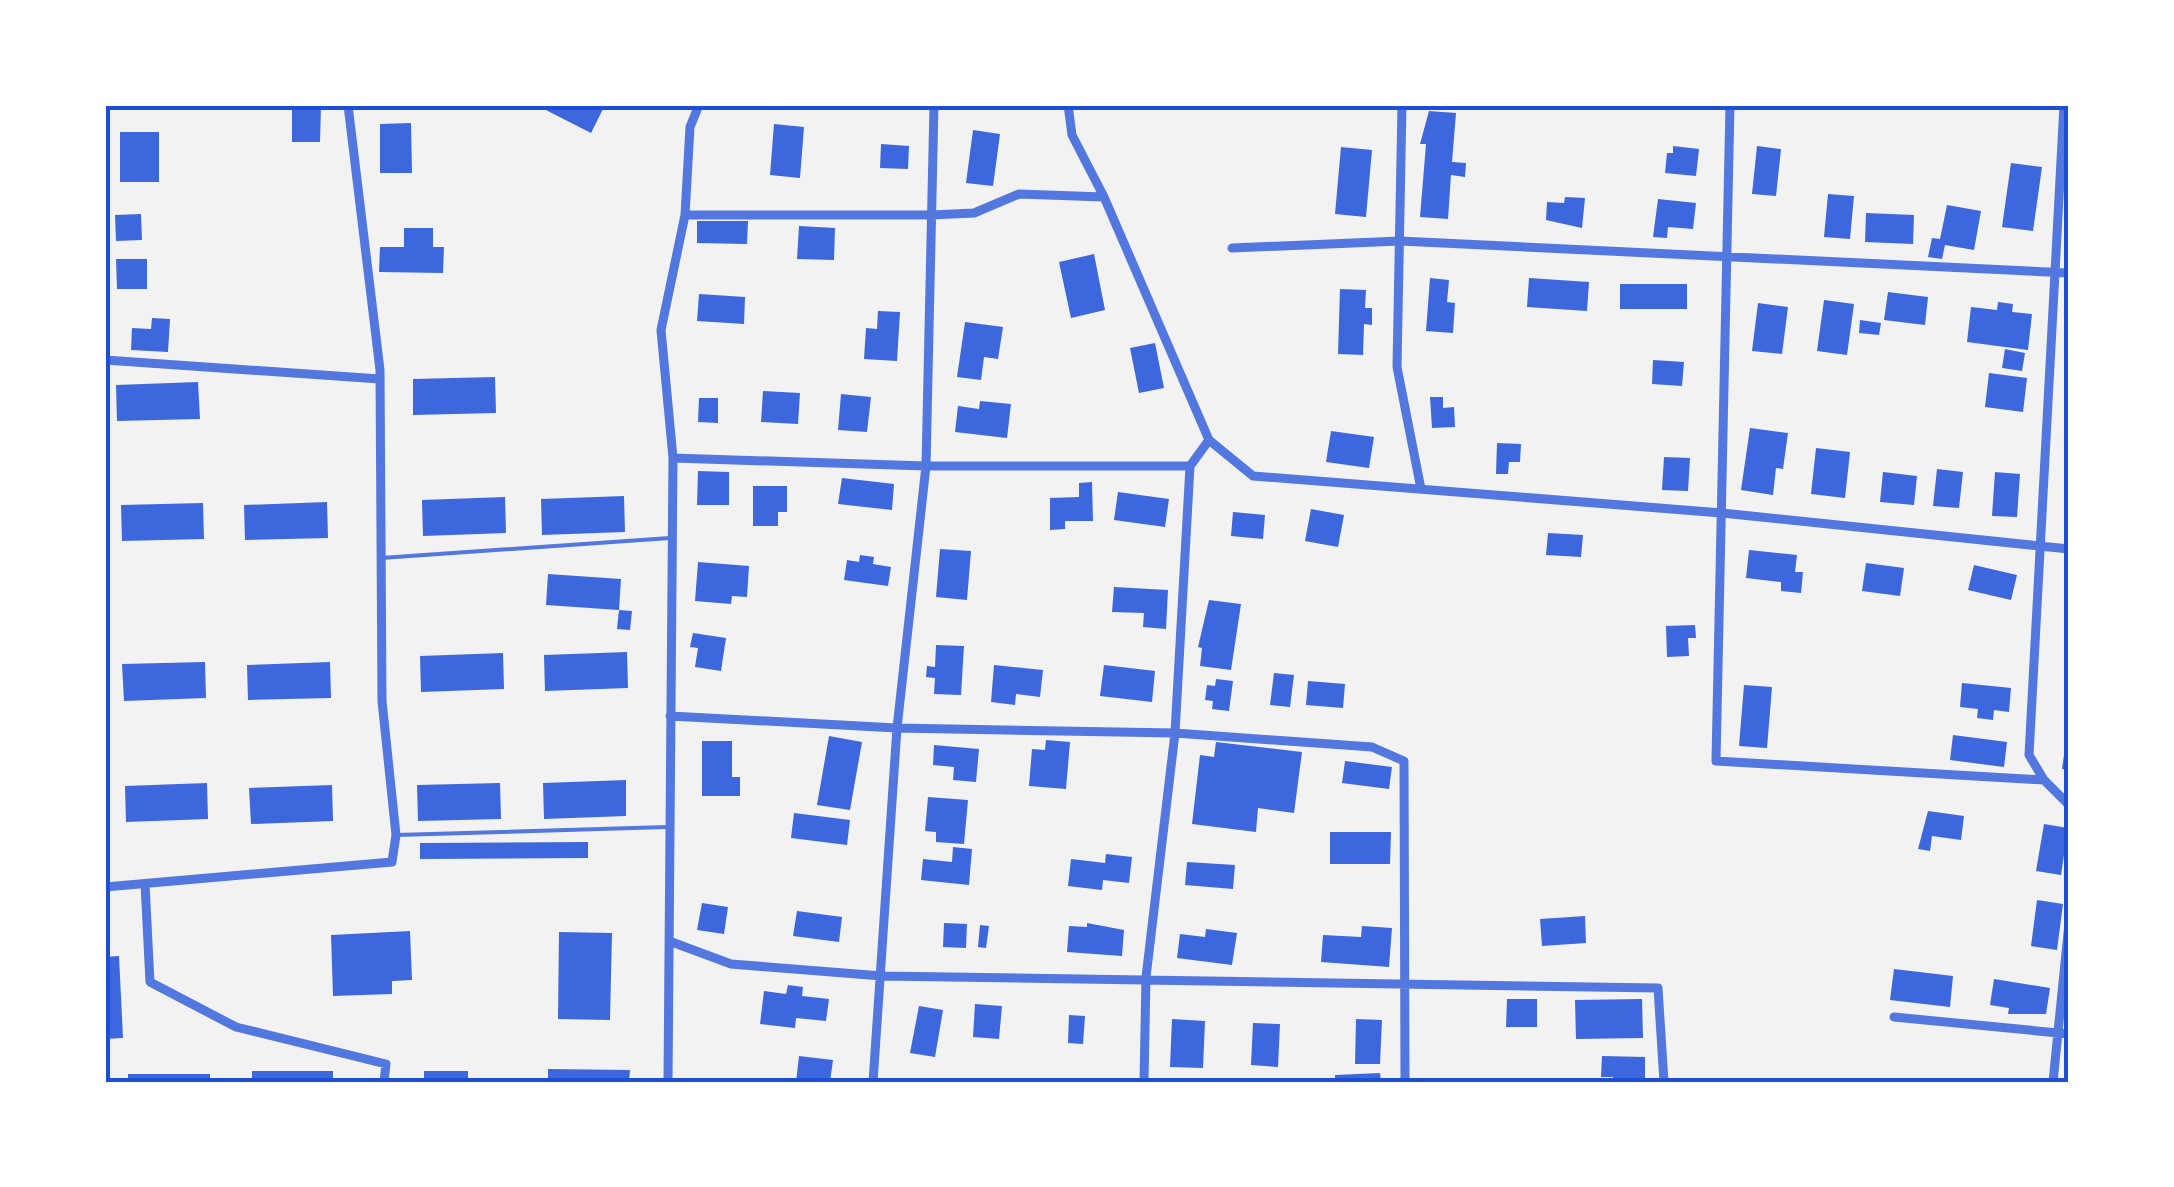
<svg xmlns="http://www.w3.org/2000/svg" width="2174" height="1187" viewBox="0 0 2174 1187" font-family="'Noto Sans',sans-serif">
	<rect width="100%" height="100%" fill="#f2f2f2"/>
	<path fill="#3d67dc" d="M292,105h29l-1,37h-28z
		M536,105h69l-14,28z
		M1429,111l27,2 -4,49 14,1 -1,14 -14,-2 -3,44 -28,-2 6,-73h-6z
		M411,123l1,50h-32v-49z
		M774,124l30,3 -4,51 -30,-3z
		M973,130l27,4 -7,52 -27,-3z
		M120,132h39v50h-39z
		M881,144l28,2 -1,23 -28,-1z
		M1673,146l26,3 -3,27 -31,-3 2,-20h6z
		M1757,146l24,3 -5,47 -24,-2z
		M1341,147l31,3 -6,67 -31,-3z
		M2011,163l31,4 -9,64 -31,-4z
		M1828,194l26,2 -4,43 -26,-2z
		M1565,197l20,1 -3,30 -36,-8 1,-18 17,1z
		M1658,199l38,4 -3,26 -25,-2 -1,11 -14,-1z
		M1947,205l34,6 -7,39 -29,-5 -3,14 -14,-2 4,-19 8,1z
		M1866,213l48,2 -1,29 -48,-2z
		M141,214l1,26 -26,1 -1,-26z
		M697,221h51l-1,23 -50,-1z
		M799,226l36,2 -1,32 -37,-1z
		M404,228h29v19h11l-1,26 -64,-1 1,-25h24z
		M1094,254l11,56 -34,8 -12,-56z
		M116,259h31v30h-30z
		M1430,278l19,2 -2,22 8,1 -2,30 -27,-2z
		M1529,278l60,4 -2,29 -60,-4z
		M1620,284h67v25h-67z
		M1340,289l26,1 -1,18h7v17l-8,-1 -1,31 -25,-1z
		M1888,292l40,5 -3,28 -41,-5z
		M699,294l46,3 -1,27 -47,-3z
		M1824,300l30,4 -7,51 -30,-4z
		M1998,302l15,2 -1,8 20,2 -4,36 -61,-8 4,-35 26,3z
		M1758,303l30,4 -6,47 -30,-3z
		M878,311l22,1 -3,49 -33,-2 2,-31 11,1z
		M152,318l18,1 -2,33 -37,-2 1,-22 19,1z
		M1860,320l21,3 -2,12 -20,-2z
		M965,322l38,5 -5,32 -14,-2 -3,23 -24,-3z
		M1155,343l9,45 -25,5 -9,-45z
		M2005,349l20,4 -3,18 -20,-3z
		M1653,360l31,2 -2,24 -30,-2z
		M1989,373l38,5 -4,34 -38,-5z
		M495,377l1,36 -83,2v-36z
		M198,382l2,37 -83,2 -1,-36z
		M763,391l37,2 -2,31 -37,-2z
		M841,394l30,3 -4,35 -29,-2z
		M1430,397h13v11l11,-1 1,20 -23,1z
		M699,398h19v25l-20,-1z
		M980,401l31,3 -4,34 -52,-6 3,-26 21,3z
		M1750,428l38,5 -5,36 -7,-1 -3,27 -32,-5z
		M1331,431l43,6 -5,31 -43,-6z
		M1497,443l24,1 -1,18h-11l-1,12h-12z
		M1816,448l34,4 -5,46 -34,-4z
		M1664,457l26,1 -2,33 -26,-1z
		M1937,469l26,3 -4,36 -26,-2z
		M698,471l31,1v33h-32z
		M1883,472l34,4 -3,29 -34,-3z
		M1995,472l25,2 -3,43 -25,-1z
		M842,478l52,6 -2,26 -54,-6z
		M1092,482l1,39h-28v8l-15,1v-32l29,-1v-14z
		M753,486h34v26h-9v14h-25z
		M1118,492l51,7 -4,28 -51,-7z
		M624,496l1,36 -83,3 -1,-36z
		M505,497l1,36 -83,3 -1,-36z
		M327,502l1,36 -83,2 -1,-35z
		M203,503l1,36 -82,2 -1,-36z
		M1311,509l33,6 -6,32 -33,-6z
		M1233,512l32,3 -2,24 -32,-3z
		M1548,533l35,2 -2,22 -35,-2z
		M940,549l31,2 -4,49 -31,-3z
		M1749,550l48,5 -2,17h8l-2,21 -20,-2v-9l-35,-4z
		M860,555l14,2 -1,7 18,3 -3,19 -44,-6 3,-20 12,2z
		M698,562l51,4 -2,31 -15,-1 -1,8 -36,-3z
		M1866,563l38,5 -4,28 -38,-5z
		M1974,565l43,10 -6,25 -43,-10z
		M548,574l73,5 -2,31 -73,-5z
		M1114,587l54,3 -2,39 -23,-2 1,-14 -32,-1z
		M1209,600l32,4 -10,66 -31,-4 2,-18 -4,-1z
		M619,610l13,1 -2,19 -13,-1z
		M1695,625l1,13h-8l1,18 -22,1 -1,-31z
		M693,633l33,5 -5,33 -26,-4 3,-19 -8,-1z
		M936,645l28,1 -3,49 -27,-1 1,-16 -9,-1 1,-11 8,1z
		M627,652l1,36 -83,3 -1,-36z
		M503,653l1,36 -83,3 -1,-36z
		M205,662l1,36 -82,3 -2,-37z
		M330,662l1,36 -83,2 -1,-35z
		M994,665l49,5 -3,27 -24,-3 -1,11 -24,-3z
		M1104,665l51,6 -3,31 -52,-6z
		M1274,673l20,2 -4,32 -20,-2z
		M1216,679l17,2 -4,30 -17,-2 1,-8 -8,-1 2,-15 8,1z
		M1308,681l37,3 -2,24 -37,-3z
		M1962,683l49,5 -2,24 -15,-2 -1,10 -16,-2 1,-9 -18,-2z
		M1744,685l28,2 -5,61 -28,-2z
		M1953,735l54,7 -3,25 -54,-7z
		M829,736l33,6 -12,68 -33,-5z
		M1046,740l24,2 -4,47 -37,-3 3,-37 13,1z
		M702,741h30v36h8v19h-38z
		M2066,741l3,1v28l-7,-1z
		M1216,742l86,10 -8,61 -36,-5 -2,24 -64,-8 8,-69 14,2z
		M934,745l45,4 -3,33 -23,-2 1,-13 -21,-2z
		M1345,761l47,6 -3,22 -47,-6z
		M626,780v36l-82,3 -1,-36z
		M207,783l1,36 -82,3 -1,-36z
		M500,783l1,36 -83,2 -1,-36z
		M332,785l1,36 -82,3 -2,-36z
		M928,797l40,3 -4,44 -28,-2v-10l-11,-1z
		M1928,811l36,5 -3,24 -29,-4 -2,15 -12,-2z
		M794,813l56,7 -3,25 -56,-7z
		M2044,824l24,4 -7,47 -25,-4z
		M1330,832h61l-1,32h-60z
		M588,842v16l-168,1v-16z
		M953,847l19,2 -3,36 -48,-5 2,-21 29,3z
		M1106,854l26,3 -3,26 -26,-3 -1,10 -34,-4 3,-27 34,4z
		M1187,862l48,3 -2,24 -48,-4z
		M2037,900l26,4 -6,46 -26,-4z
		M702,903l26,4 -4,27 -27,-4z
		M797,911l45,6 -3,25 -46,-6z
		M1585,916l1,27 -44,3 -2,-27z
		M944,923l23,1 -1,24 -23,-1z
		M1087,923l37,7 -2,26 -55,-4 2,-26 18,1z
		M980,925l9,1 -3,22 -8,-1z
		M1362,926l30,2 -3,39 -68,-5 2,-27 38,2z
		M1206,929l31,4 -5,32 -55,-7 3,-24 25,3z
		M410,931l2,49 -20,1v13l-59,2 -2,-61z
		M559,932l53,1 -2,87 -52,-1z
		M119,956l4,82 -18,1v-82z
		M1894,969l59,7 -3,31 -60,-7z
		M1994,979l56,9 -4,26h-38l1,-6 -19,-3z
		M788,985l15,2 -1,9 27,3 -3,22 -30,-3 -1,10 -35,-4 4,-33 22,3z
		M1507,999h30v28h-31z
		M1642,999l1,39 -67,1 -1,-39z
		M975,1004l27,2 -3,33 -26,-2z
		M919,1006l24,4 -8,47 -25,-4z
		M1069,1015l16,1 -2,28 -15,-1z
		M1172,1019l33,2 -2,47 -33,-1z
		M1356,1019l26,1 -2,44h-25z
		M1253,1023l27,1 -2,43 -27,-2z
		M799,1056l34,4 -3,22h-34z
		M1602,1056l43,1v25h-32v-5h-12z
		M548,1069l82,1 -1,12h-81z
		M252,1071h81v11h-81z
		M424,1071h44v11h-44z
		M1380,1073l1,9h-46v-7z
		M128,1074h82v8h-82z"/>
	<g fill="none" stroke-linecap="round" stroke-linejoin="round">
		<path stroke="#5277de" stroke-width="4" d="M381,558l289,-20
			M396,835l271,-8"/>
		<path stroke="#5277de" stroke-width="9" d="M1068,105l4,30 32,62 105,243
			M1402,105l-5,262 24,122
			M1730,105l-14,656 328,19
			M2064,105l-35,650 15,25 25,25
			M685,215h246l43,-2 45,-19 85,3
			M1232,248l168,-7 669,32
			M105,360l275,19
			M673,458l253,8h264l19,-26 44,36 469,37 347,36
			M670,716l227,12 278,5 197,14 32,14 1,321
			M145,884l5,98 86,45 150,37 -2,18
			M105,887l287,-25 4,-27 -14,-134 -2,-331 -32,-265
			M669,941l62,23 151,12 776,12 6,94
			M1894,1017l175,17
			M668,1082l5,-624 -12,-128 24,-115 5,-88 9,-22
			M873,1082l24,-354 29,-262 8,-361
			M1144,1082l2,-105 29,-244 15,-267
			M2053,1082l16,-159"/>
	</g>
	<rect width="2174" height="1187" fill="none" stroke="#ffffff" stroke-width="215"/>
	<rect x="108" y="108" width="1958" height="972" fill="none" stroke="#1d4ed8" stroke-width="4"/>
</svg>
